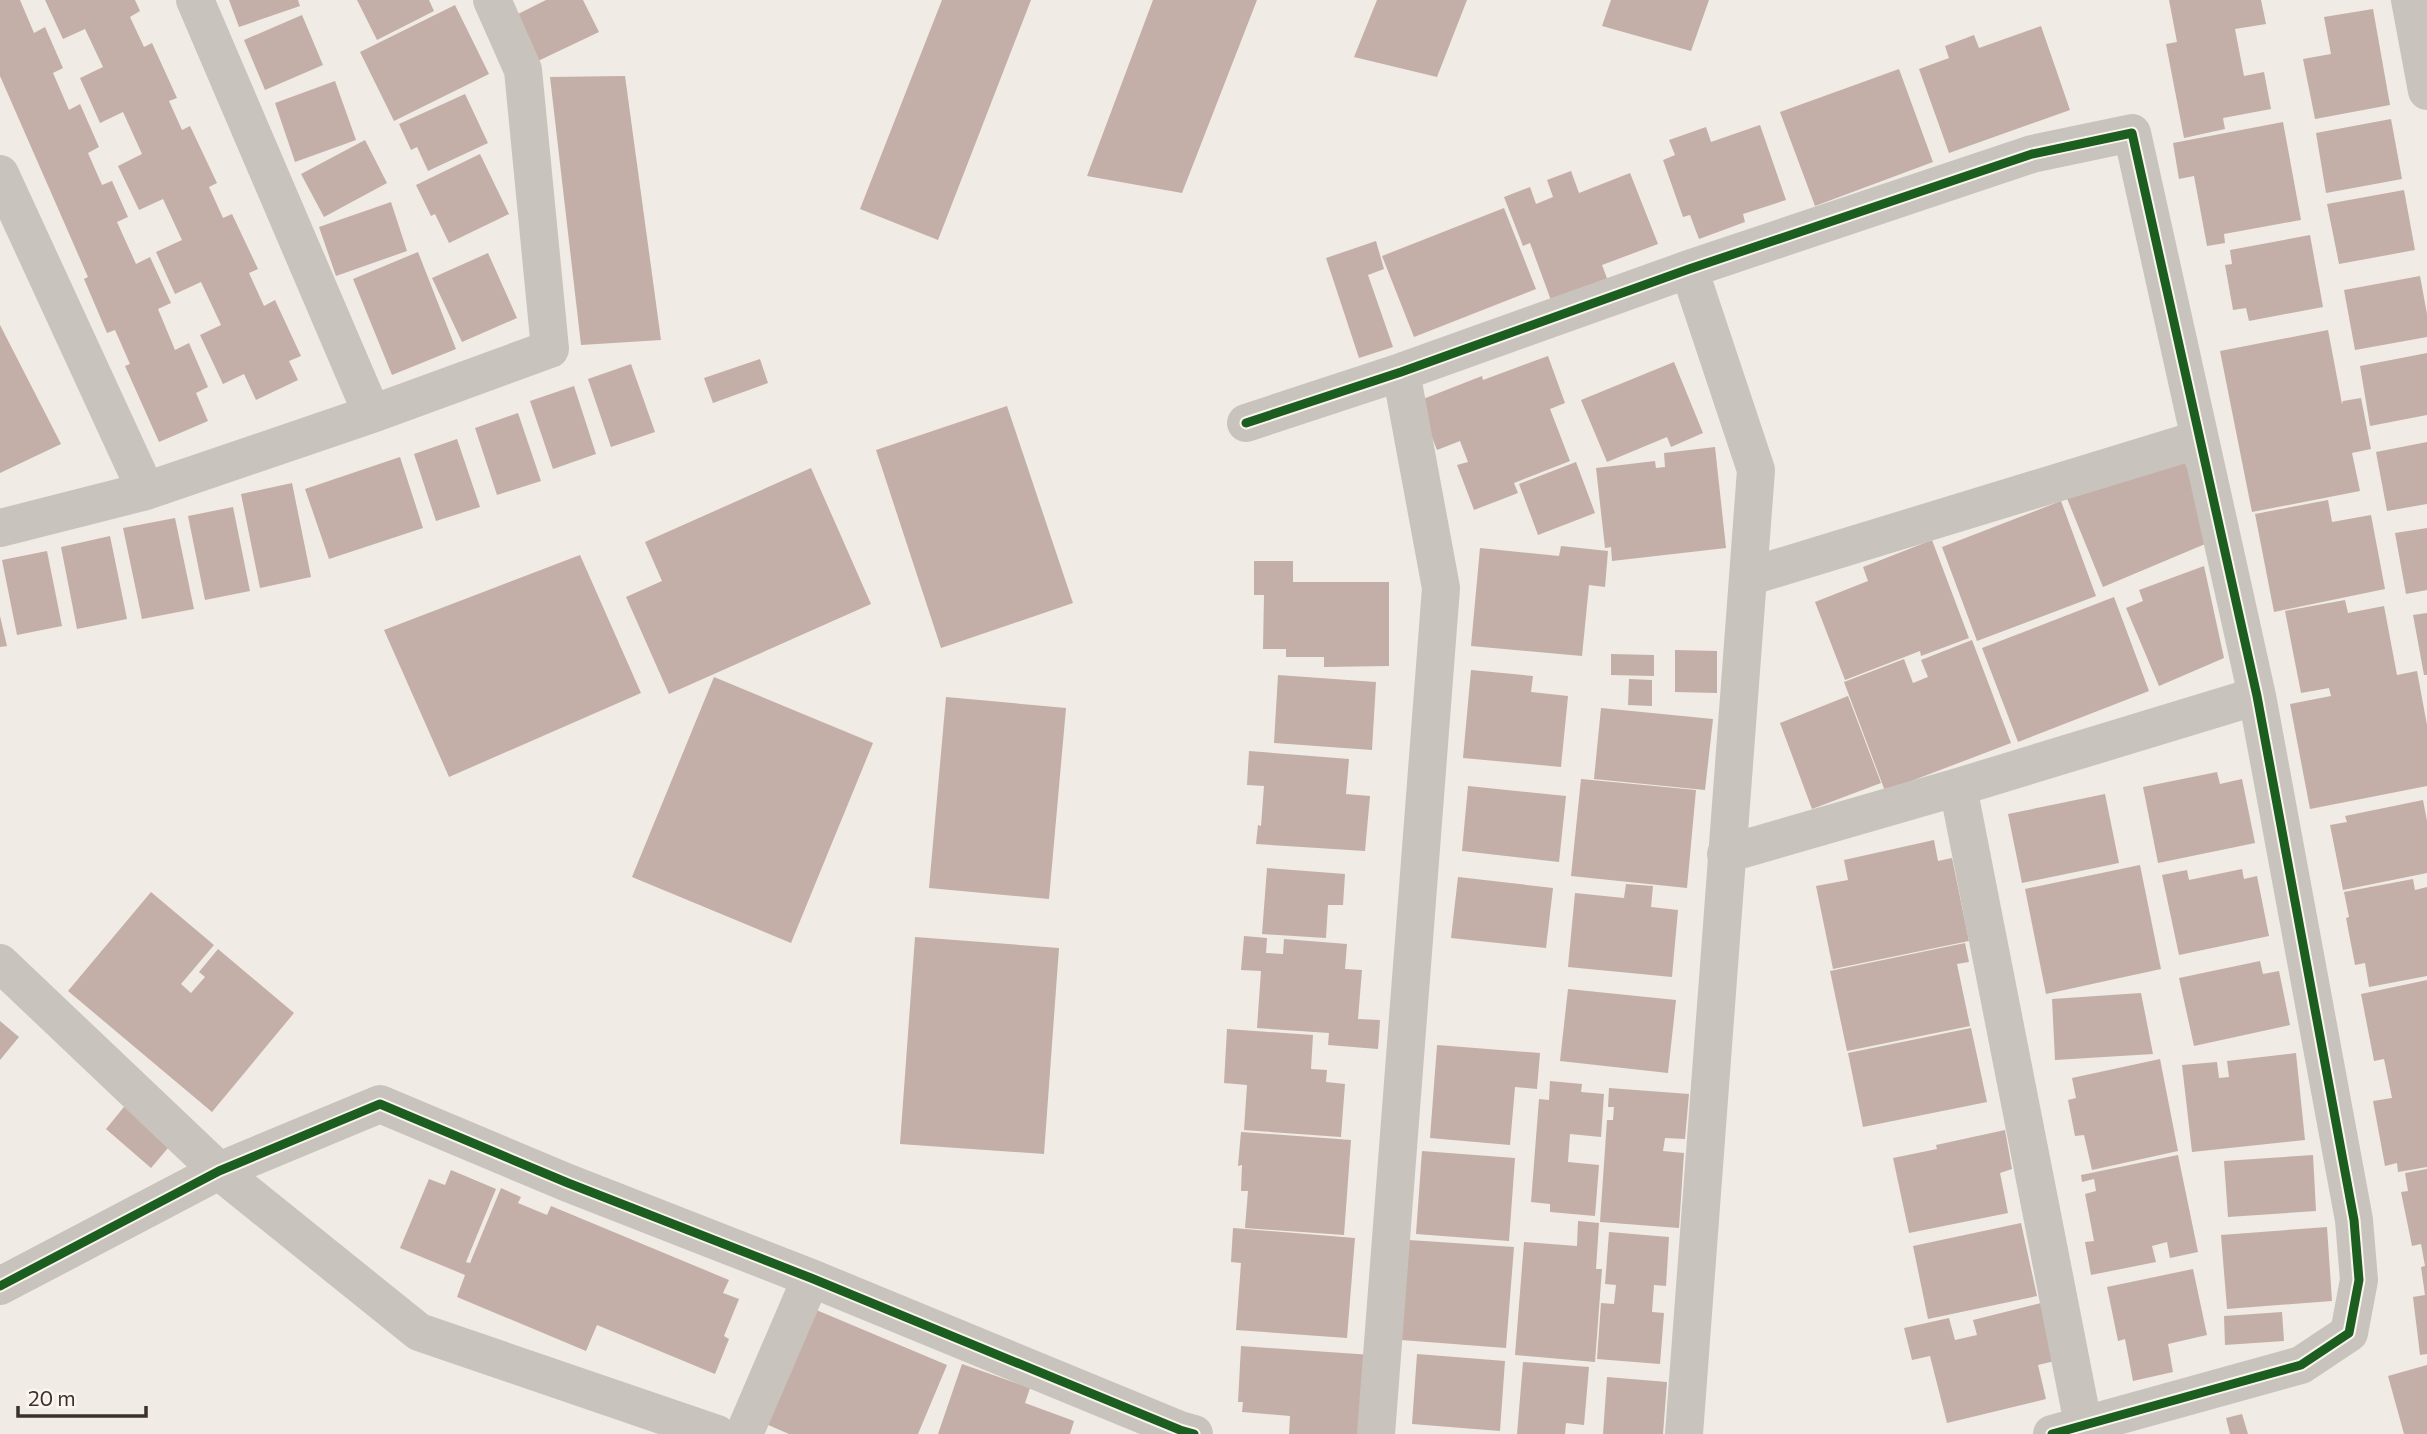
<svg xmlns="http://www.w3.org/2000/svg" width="2427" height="1434" viewBox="0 0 2427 1434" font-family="Commissioner,sans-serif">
	<rect width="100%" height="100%" fill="#f0ebe5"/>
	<path fill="#c3afa7" d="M0,0h20l14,33 11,-6 18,41 -10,5 16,37 11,-6 19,43 -11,6 14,32 10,-4 16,36 -11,5 19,42 14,-7 21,46 -13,6 17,41 14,-7 19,44 -12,6 12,28 -49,21 -34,-76 5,-2 -15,-34 -8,3 -23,-54 4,-2 -88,-201z
		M45,0h90l5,11 -10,6 14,30 8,-4 25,55 -8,3 13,29 8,-4 27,57 -8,4 14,31 9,-4 26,55 -9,4 15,33 11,-6 26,56 -12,5 9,19 -42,20 -12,-26 -21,10 -23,-49 21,-10 -20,-43 -26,12 -19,-42 26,-12 -19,-41 -24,11 -21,-44 24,-12 -19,-42 -23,11 -20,-45 23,-11 -18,-38 -22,10z
		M229,0h69l2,6 -61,21z
		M357,0h72l5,11 -57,29z
		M546,0h37l16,32 -61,29 -22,-46z
		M942,0h89l-93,240 -78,-31z
		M1153,0h104l-75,193 -95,-17z
		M1377,0h90l-30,77 -83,-20z
		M1611,0h98l-18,51 -89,-25z
		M2169,0h92l5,24 -31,5 9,47 20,-4 7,37 -48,9 2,11 -41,9 -18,-94 11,-2z
		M455,5l34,69 -95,47 -34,-69z
		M2373,9l17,96 -75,14 -12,-60 28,-5 -7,-37z
		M302,15l21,50 -58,25 -21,-50z
		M2041,26l29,84 -121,43 -30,-84 30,-11 -4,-12 29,-11 5,13z
		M1899,69l34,93 -118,44 -35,-94z
		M625,76l36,264 -80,5 -31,-268z
		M335,81l21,59 -61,22 -20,-59z
		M465,94l23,49 -60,28 -11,-24 -6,3 -12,-26z
		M2391,119l11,60 -76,14 -10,-60z
		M2283,122l18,98 -77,14 1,9 -18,3 -13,-70 -15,3 -6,-36z
		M1760,125l26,75 -43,14 2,8 -46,17 -9,-24 -7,2 -20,-57 12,-5 -6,-15 37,-13 5,15z
		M365,140l22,43 -63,34 -23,-43z
		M480,154l29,60 -60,29 -14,-29 -4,2 -15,-31z
		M1571,171l8,22 51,-20 28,71 -56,21 6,16 -56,22 -22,-60 -7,3 -19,-49 26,-10 6,17 17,-7 -6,-17z
		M2404,190l11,60 -76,14 -12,-60z
		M391,202l16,49 -71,25 -17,-49z
		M1504,208l32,81 -122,48 -32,-81z
		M2310,235l13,72 -74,14 -3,-13 -13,2 -8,-45 7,-1 -2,-14z
		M1376,241l8,28 -16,6 25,72 -34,11 -33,-100z
		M418,252l38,97 -64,26 -39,-96z
		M488,253l29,65 -55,24 -30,-64z
		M2420,276l7,38v23l-72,13 -11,-60z
		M0,325l61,119 -61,29z
		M2328,330l14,74 1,-3 18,-3 10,51 -19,4 8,38 -108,21 -32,-161z
		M2427,353v62l-57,11 -10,-60z
		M1548,356l17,47 -15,6 20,52 -56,22 4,10 -44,17 -17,-45 11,-3 -8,-21 -23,9 -19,-49 64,-25 1,4z
		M760,359l8,24 -55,20 -9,-25z
		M1674,362l29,71 -32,14 -4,-10 -60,25 -26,-62z
		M631,364l24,68 -44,15 -23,-68z
		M574,386l22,68 -43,15 -23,-68z
		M1007,406l66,197 -132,45 -65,-198z
		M518,413l23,68 -44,14 -22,-67z
		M457,439l23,68 -44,14 -22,-67z
		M2427,442v62l-40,7 -11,-59z
		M1715,447l11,101 -114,13 -1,-14 -6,1 -9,-80 59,-7 1,7 9,-1 -1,-14z
		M2179,448l38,91 -114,48 -37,-91z
		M400,457l23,71 -94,31 -24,-70z
		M1576,462l19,51 -57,22 -19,-51z
		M811,468l60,136 -202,90 -43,-97 36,-16 -17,-39z
		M292,483l19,94 -51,11 -19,-94z
		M2328,500l4,22 39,-7 14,74 -111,23 -19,-98z
		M2061,501l35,95 -119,45 -35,-94z
		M233,507l17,84 -45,9 -17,-84z
		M175,518l19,91 -52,10 -19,-91z
		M2427,528v62l-21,4 -11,-61z
		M110,536l17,83 -50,10 -16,-82z
		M1932,540l37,98 -48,18 -1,-5 -75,29 -30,-78 53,-21 -5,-14z
		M1561,546l47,5 -3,36 -16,-2 -7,71 -111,-10 9,-98 79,8z
		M47,551l15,75 -45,9 -15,-75z
		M580,555l61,138 -192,84 -65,-147z
		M1254,561h39v21h96v84l-65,1v-10h-38v-8h-23l1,-54h-10z
		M2204,566l20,92 -65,28 -33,-78 17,-7 -4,-11z
		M2114,597l35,94 -131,51 -36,-94z
		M2345,600l3,13 36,-7 13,69 20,-4 10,54v61l-117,23 -20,-105 41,-8 -2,-8 -28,5 -16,-82z
		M2427,613v62h-3l-11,-60z
		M0,616l7,30 -7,1z
		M1972,640l39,103 -126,48 -41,-109 60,-23 9,24 15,-6 -7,-17z
		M1675,650l42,1v42l-42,-1z
		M1611,654l43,1v21l-43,-1z
		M1471,670l62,6 -2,16 37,4 -7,71 -98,-9z
		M1278,675l98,7 -4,68 -98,-7z
		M714,677l159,66 -82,200 -159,-66z
		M1629,679l23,1v26l-24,-1z
		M1848,696l33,87 -69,26 -32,-86z
		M946,697l120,11 -17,191 -120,-11z
		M1601,708l112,11 -8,71 -111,-11z
		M1249,751l100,8 -3,35 24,2 -5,55 -109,-7 2,-19 3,1 3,-40 -17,-1z
		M2217,772l3,12 22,-5 13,64 -97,20 -15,-76z
		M1581,779l115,11 -9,98 -116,-12z
		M1468,786l98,10 -7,66 -97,-11z
		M2105,794l14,69 -97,20 -14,-69z
		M2423,800l4,21v52l-84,17 -13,-65 17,-3 -2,-6z
		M1934,840l4,21 14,-3 17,83 -136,28 -17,-83 32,-6 -4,-20z
		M2140,865l21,104 -115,25 -21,-105z
		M1267,868l78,6 -2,31h-15l-2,33 -64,-4z
		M2242,869l2,10 13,-3 12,60 -90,19 -17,-80 25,-5 2,10z
		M1458,877l95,11 -7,60 -95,-10z
		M2413,879l2,11 12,-3v89l-58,11 -4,-24 -10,2 -9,-47 3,-1 -5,-25z
		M1626,884l27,2 -2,21 27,3 -6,67 -104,-10 7,-74 49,5z
		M151,892l63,53 -33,39 10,9 14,-16 -6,-5 19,-23 76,64 -82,99 -144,-121z
		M1244,936l23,2 -1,15 17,1 1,-15 63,5 -2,25 17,1 -4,49 22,1 -2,29 -50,-4 1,-12 -72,-5 4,-57 -20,-1z
		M915,937l144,11 -15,206 -144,-10z
		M1965,943l4,19 -12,2 13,62 -123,25 -17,-80z
		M2260,961l3,13 16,-3 11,54 -96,21 -15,-68z
		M2427,980v187l-29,5 -1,-9 -12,3 -12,-65 19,-3 -8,-39 -10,2 -13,-67z
		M1568,989l108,11 -8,73 -108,-12z
		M2141,993l12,61 -98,6 -3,-61z
		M0,1021l19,16 -19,23z
		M1971,1028l16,74 -124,25 -15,-74z
		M1227,1029l86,6 -2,34 16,1 -1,12 19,2 -4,53 -97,-7 3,-45 -23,-2z
		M1437,1045l103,8 -3,36 -22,-2 -5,58 -80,-7z
		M2296,1053l9,87 -113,12 -10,-87 35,-3 2,16 10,-1 -2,-16z
		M2160,1059l18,92 -86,19 -8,-35 -9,1 -7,-36 8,-2 -4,-20z
		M1550,1081l32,3 -1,8 23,2 -3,43 -31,-3 -2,28 31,3 -4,51 -45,-4v-8l-19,-2 8,-103 10,1z
		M1609,1088l80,6 -4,45 -20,-1 -2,13 21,2 -5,75 -79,-6 7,-102h6l1,-13h-6z
		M128,1102l46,39 -23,27 -45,-39z
		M2005,1130l7,39 -12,4 8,40 -99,20 -16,-75 44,-9 -1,-4z
		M1241,1132l110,8 -7,95 -99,-7 3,-37h-7l1,-26 -4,1z
		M1422,1151l93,7 -6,83 -93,-7z
		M2178,1155l20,97 -28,6 -3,-16 -15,4 4,16 -65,13 -6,-33 9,-1 -9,-47 11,-3 -2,-12 -12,3 -1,-7z
		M2313,1155l3,56 -88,6 -4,-56z
		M2427,1169v185l-7,1 -7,-58 12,-2 -4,-28 4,-1 -4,-22 -9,2 -11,-54 7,-1 -3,-18z
		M451,1170l45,19 -30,73 4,1 31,-75 20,9 -3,6 29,12 4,-9 178,74 -6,13 16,6 -15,37 5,3 -14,35 -118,-49 -11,26 -129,-54 8,-22 -65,-27 29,-69 16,6z
		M1578,1221l21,2 -3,46h6l-7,93 -80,-7 9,-113 53,4z
		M2021,1223l16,73 -109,23 -15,-73z
		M2327,1227l5,74 -105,8 -6,-74z
		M1233,1228l122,10 -8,100 -111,-8 5,-67 -10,-1z
		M1609,1232l60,5 -3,49 -12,-1 -2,27 12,1 -4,51 -63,-5 4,-56 13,1 2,-19 -11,-1z
		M1409,1240l105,7 -8,101 -105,-8z
		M2193,1269l14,66 -39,9 5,28 -40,9 -8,-42 -7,2 -11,-54z
		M2041,1303l14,58 -17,4 8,34 -99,24 -17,-67 -18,4 -8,-32 45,-10 6,22 22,-5 -4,-15z
		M814,1309l133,56 -29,69h-129l-23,-10z
		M2282,1312l2,29 -59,4 -1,-29z
		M1241,1346l131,9 -6,79h-77l1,-18 -48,-4 1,-10h-5z
		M1417,1354l88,7 -5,70 -88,-7z
		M1523,1362l66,5 -5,58 -18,-2 -1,11h-48z
		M962,1364l68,24 -5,15 49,18 -4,13h-132z
		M2427,1365v69h-23l-16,-58z
		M1607,1377l60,5 -4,52h-60z
		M2242,1414l6,20h-18l-4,-16z"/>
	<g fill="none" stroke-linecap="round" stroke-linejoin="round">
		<path stroke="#c9c3be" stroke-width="38" d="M195,0l177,414
			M2410,0l17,91
			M0,174l146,317
			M1246,423l155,-51 288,-103 343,-115 100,-21 125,563 97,524 5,60 -10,53 -48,32 -249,69
			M0,528l146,-37 226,-77 178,-65 -27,-279 -31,-70
			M1748,577l452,-138
			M1958,787l127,647
			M1726,854l232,-67 299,-91
			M0,963l219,208 200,161 298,102
			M0,1286l219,-115 161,-67 188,79 243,95 369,152 14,4
			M744,1434l67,-156
			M1376,1434l65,-846 -40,-216
			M1684,1434l72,-964 -67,-201"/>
		<defs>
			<path id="cycleway" d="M1246,423l155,-51 288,-103 343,-115 100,-21 125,563 97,524 5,60 -10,53 -48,32 -249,69
				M0,1286l219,-115 161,-67 188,79 243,95 369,152 14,4"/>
		</defs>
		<use href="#cycleway" stroke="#fbf5ee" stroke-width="13"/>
		<use href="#cycleway" stroke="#1b5e20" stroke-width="9"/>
	</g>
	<path d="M18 1406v10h128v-10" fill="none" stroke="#3b302b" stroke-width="3.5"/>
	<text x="28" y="1406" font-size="21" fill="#3b302b" stroke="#fbf5ee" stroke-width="5" paint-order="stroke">20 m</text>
</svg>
